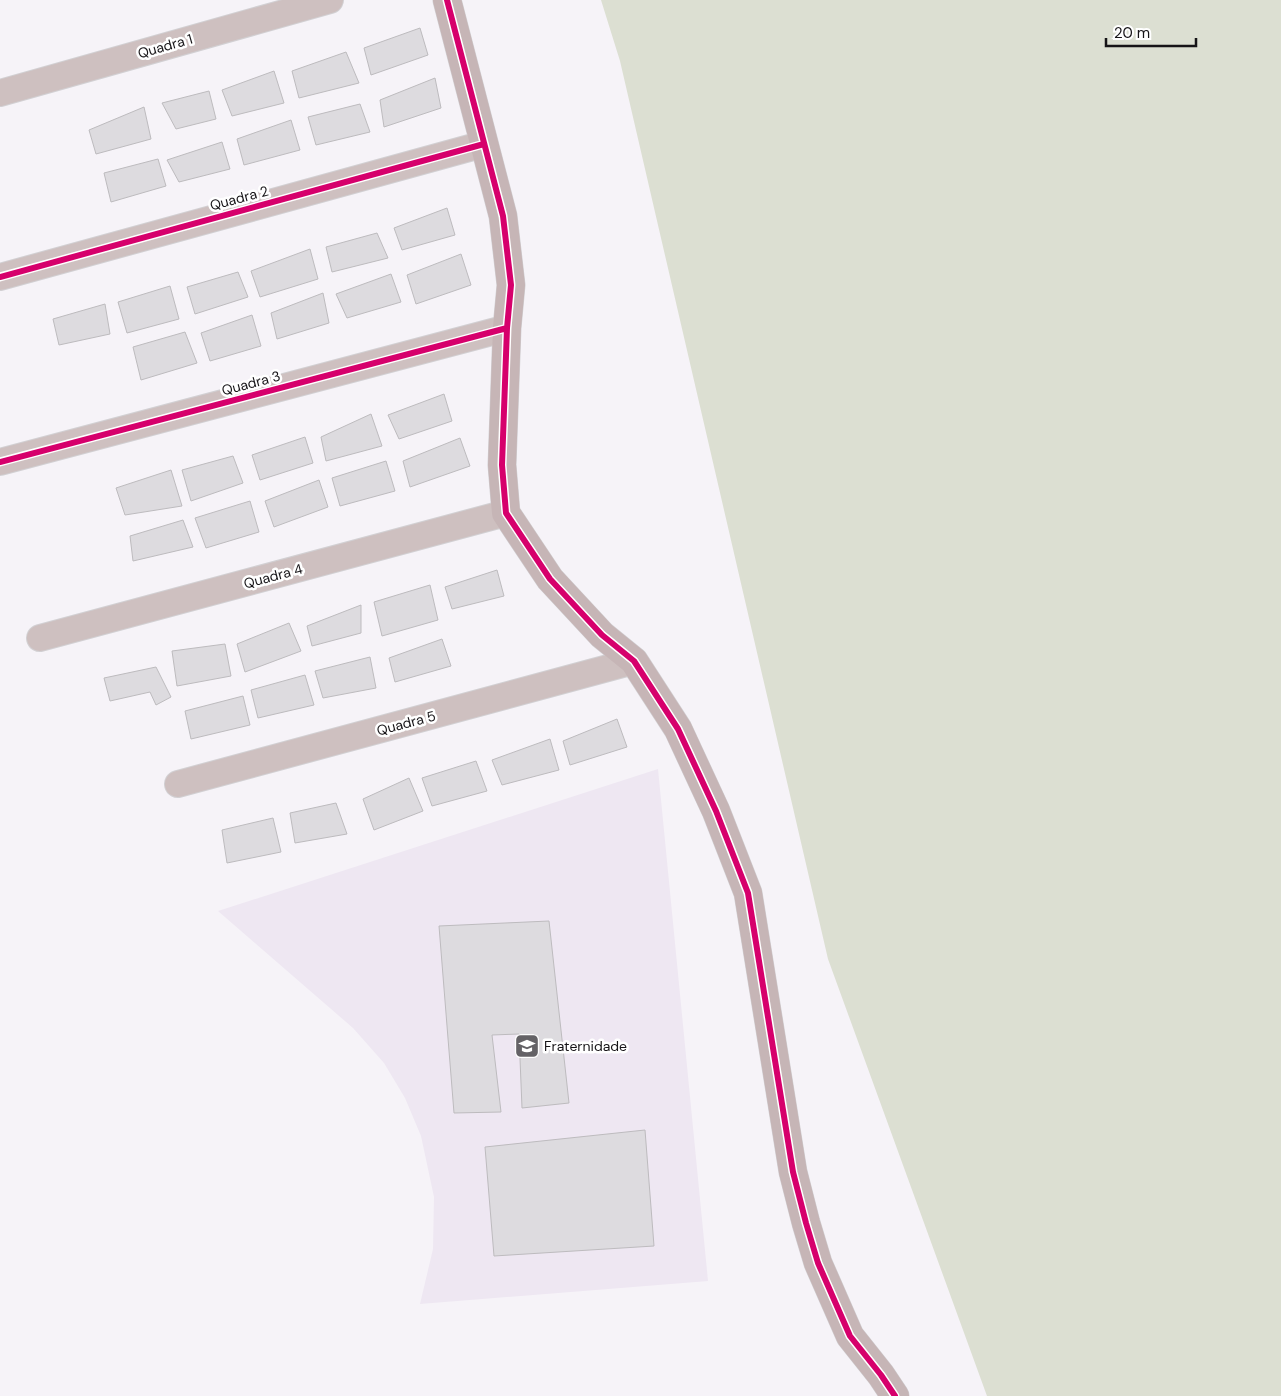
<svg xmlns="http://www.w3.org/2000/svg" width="1281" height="1396" viewBox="0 0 1281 1396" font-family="'DM Sans',sans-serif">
	<rect width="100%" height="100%" fill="#f6f3f8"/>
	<path fill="#eee7f2" d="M658,769l50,512 -288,23 13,-55 1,-52 -13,-61 -16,-38 -21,-35 -31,-35 -135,-117z"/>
	<path fill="#dcdfd2" d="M601,0h680v1396h-294l-159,-437 -208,-898z"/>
	<path fill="#dddbdf" stroke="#bdbbbe" d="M420,28l8,27 -57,20 -7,-27z
		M346,52l13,31 -60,15 -7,-27z
		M274,71l10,32 -52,13 -10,-26z
		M435,78l6,30 -57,19 -4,-27z
		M209,91l7,28 -40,10 -14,-26z
		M360,104l10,28 -54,13 -8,-28z
		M144,107l7,32 -55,15 -7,-24z
		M291,120l9,30 -56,15 -7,-26z
		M222,142l8,27 -51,13 -12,-22z
		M158,159l8,27 -55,16 -7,-29z
		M447,208l8,27 -53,15 -8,-22z
		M377,233l11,25 -56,14 -6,-25z
		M310,249l8,30 -58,18 -9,-26z
		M461,254l10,31 -55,19 -9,-29z
		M238,272l10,25 -53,17 -8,-27z
		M391,274l10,28 -54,16 -11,-24z
		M170,286l9,33 -52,14 -9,-31z
		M323,293l6,30 -52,16 -6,-26z
		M105,304l5,30 -51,11 -6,-26z
		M252,315l9,31 -51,15 -9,-28z
		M185,332l12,31 -56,17 -8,-33z
		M444,394l8,27 -53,18 -11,-24z
		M371,414l11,32 -56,15 -5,-24z
		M305,437l8,26 -53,17 -8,-25z
		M460,438l10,28 -60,21 -7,-26z
		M233,456l10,27 -52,18 -9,-31z
		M386,461l9,30 -55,15 -8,-28z
		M171,470l11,36 -57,9 -9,-27z
		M319,480l9,27 -54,20 -9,-26z
		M250,501l9,31 -53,16 -11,-30z
		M183,520l10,27 -60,14 -3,-25z
		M497,570l7,26 -52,13 -7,-22z
		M430,585l8,35 -56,16 -8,-34z
		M361,605v28l-49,13 -5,-20z
		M289,623l12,28 -56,21 -8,-28z
		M442,639l9,27 -56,16 -6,-24z
		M225,644l6,32 -54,10 -5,-35z
		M370,657l6,31 -53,10 -8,-27z
		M156,667l15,30 -15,8 -6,-13 -40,9 -6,-23z
		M305,675l9,30 -56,13 -7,-28z
		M243,696l7,29 -59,14 -6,-28z
		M617,719l10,28 -57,18 -7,-24z
		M550,739l9,31 -57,15 -10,-25z
		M476,761l11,30 -55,15 -10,-28z
		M409,778l14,33 -49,19 -11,-31z
		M336,803l11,31 -52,9 -5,-30z
		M273,818l8,34 -54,11 -5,-33z
		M549,921l20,182 -47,5 -3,-74 -27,1 9,77 -47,1 -15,-187z
		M645,1130l9,116 -160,10 -9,-109z"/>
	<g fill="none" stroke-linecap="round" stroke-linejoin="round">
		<defs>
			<path id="street" d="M0,93l330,-93
				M0,277l484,-133
				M0,462l507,-134
				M40,638l466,-125
				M178,784l456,-123"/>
			<path id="secondary" d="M447,0l56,216 8,69 -4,43 -5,137 4,48 44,66 52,56 32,26 44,68 38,82 32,82 45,279 13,51 12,40 32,73 31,39 14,21"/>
		</defs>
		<use href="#street" stroke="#d2d0d3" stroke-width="28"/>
		<use href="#secondary" stroke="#d2d0d3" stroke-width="29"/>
		<use href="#street" stroke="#cec0c0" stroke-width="26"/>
		<use href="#secondary" stroke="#c6b5b6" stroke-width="28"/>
		<defs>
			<path id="cycleway" d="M447,0l56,216 8,69 -4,43 -5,137 4,48 44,66 52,56 32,26 44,68 38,82 32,82 45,279 13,51 12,40 32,73 31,39 14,21
				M0,277l484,-133
				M0,462l507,-134"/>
		</defs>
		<use href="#cycleway" stroke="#fff" stroke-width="9"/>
		<use href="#cycleway" stroke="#d6006c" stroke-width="6"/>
	</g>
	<defs>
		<symbol id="school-square" viewBox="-11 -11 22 22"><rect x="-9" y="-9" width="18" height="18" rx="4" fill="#646266" stroke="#fff"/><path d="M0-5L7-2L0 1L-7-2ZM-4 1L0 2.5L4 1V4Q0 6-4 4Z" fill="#fff"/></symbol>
	</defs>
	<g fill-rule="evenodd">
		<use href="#school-square" x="513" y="1032" width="28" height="28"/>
	</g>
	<g text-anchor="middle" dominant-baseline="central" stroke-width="5" stroke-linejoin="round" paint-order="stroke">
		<g font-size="14" fill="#161417" stroke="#fff">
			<text transform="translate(165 46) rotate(-16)">Quadra 1</text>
			<text transform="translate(239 198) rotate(-15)">Quadra 2</text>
			<text transform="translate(251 383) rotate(-15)">Quadra 3</text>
			<text transform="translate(273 576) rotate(-15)">Quadra 4</text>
			<text transform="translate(406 723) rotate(-15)">Quadra 5</text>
		</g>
		<g font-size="14" fill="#161417" stroke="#fff" text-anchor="start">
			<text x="544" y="1046">Fraternidade</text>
		</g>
	</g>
	<path d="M1106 38v8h90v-8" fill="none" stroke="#161417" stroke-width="2.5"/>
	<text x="1114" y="38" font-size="15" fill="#161417" stroke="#ffffff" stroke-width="4" paint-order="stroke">20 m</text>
</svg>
